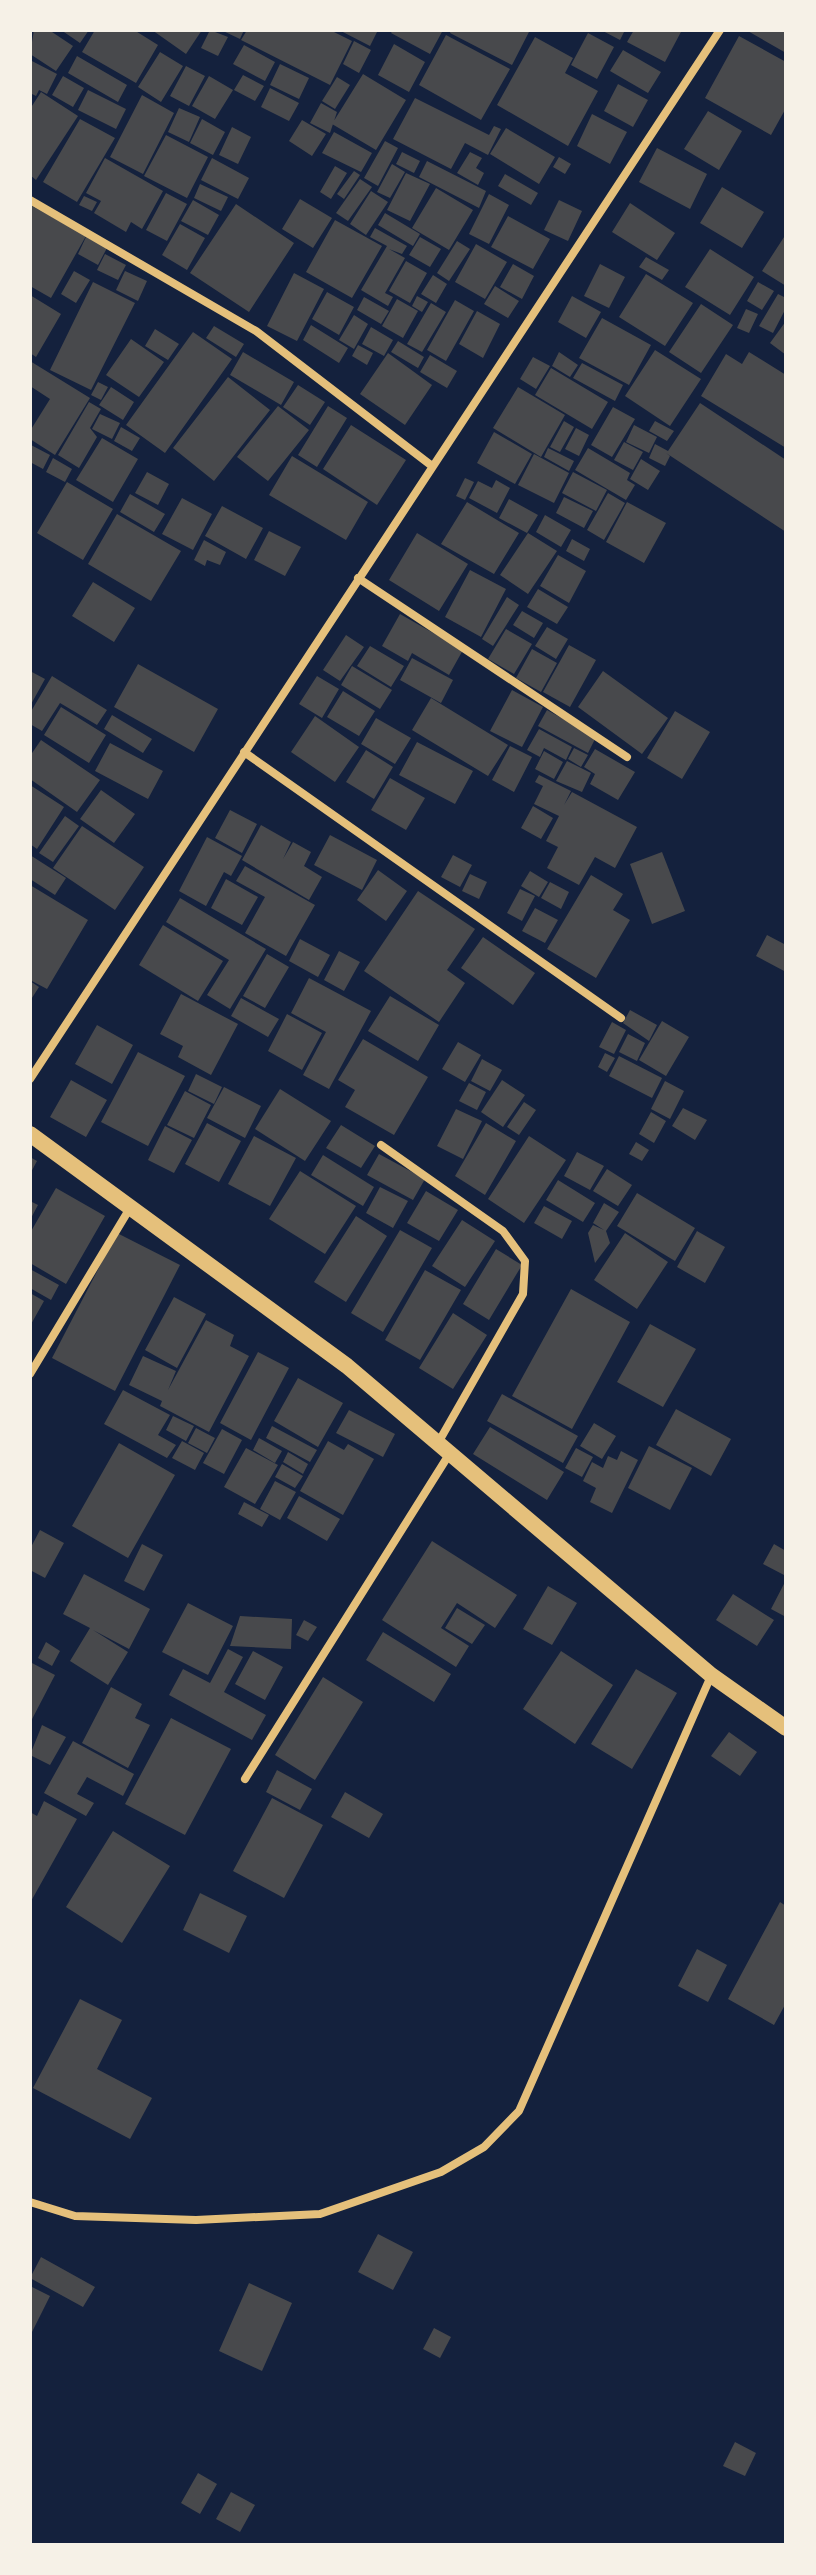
<svg xmlns="http://www.w3.org/2000/svg" width="816" height="2575" viewBox="0 0 816 2575" font-family="'DM Sans',sans-serif">
	<rect width="100%" height="100%" fill="#14213d"/>
	<path fill="#48494c" d="M34,30h15l24,16 -17,25 -26,-17z
		M61,30h28l-9,13z
		M95,30h39l24,15 -22,38 -54,-31z
		M152,30h50l-16,24z
		M210,30l18,7 -10,19 -17,-8z
		M221,30h23l-4,9z
		M247,30h83l22,11 -22,44 -89,-45z
		M339,30h39l-8,16z
		M393,30h50l-13,24 -39,-21z
		M451,30h79l-18,35 -62,-32z
		M601,30h24l-5,10z
		M634,30h48l-17,32 -38,-20z
		M746,30h40v23z
		M588,33l26,14 -17,32 -26,-14z
		M446,35l64,34 -29,51 -62,-35z
		M739,36l47,26v46l-15,27 -66,-37z
		M535,37l38,21 -8,15 33,18 -30,55 -71,-41z
		M354,41l17,9 -12,23 -16,-9z
		M394,44l31,18 -16,30 -31,-17z
		M244,45l31,17 -10,19 -32,-17z
		M623,50l38,22 -13,21 -38,-22z
		M160,52l23,14 -22,36 -23,-15z
		M77,56l50,29 -9,17 -50,-29z
		M30,60l27,14 -10,20 -8,-4 -3,6 -6,-3z
		M280,64l29,14 -10,21 -29,-14z
		M186,66l19,10 -16,30 -19,-10z
		M363,74l43,26 -30,50 -44,-26z
		M243,75l21,11 -9,15 -21,-11z
		M63,76l21,12 -11,19 -21,-12z
		M209,76l24,14 -18,29 -23,-13z
		M337,77l13,8 -15,24 -13,-8z
		M618,84l30,16 -15,27 -29,-16z
		M270,88l29,15 -10,18 -28,-14z
		M88,90l38,19 -10,20 -38,-19z
		M41,92l37,24 -42,64 -6,-5v-66z
		M142,95l32,18 -31,61 -33,-17z
		M415,98l74,37 5,-9 7,3 -13,26 -23,-12 -14,26 -58,-30z
		M321,103l16,9 -7,21 -20,-10z
		M179,108l21,9 -11,25 -21,-10z
		M708,111l34,20 -23,39 -35,-21z
		M592,114l35,18 -17,32 -33,-18z
		M80,119l35,19 -38,64 -34,-20z
		M202,119l23,13 -12,23 -23,-12z
		M302,120l24,14 -14,22 -23,-15z
		M232,127l19,10 -13,27 -19,-9z
		M506,128l49,29 -16,27 -49,-30z
		M334,132l38,21 -11,19 -39,-19z
		M166,135l42,22 -21,41 -43,-22z
		M385,141l13,7 -20,38 -14,-8z
		M657,148l50,26 -17,35 -51,-27z
		M402,152l18,9 -6,12 -18,-9z
		M470,152l12,6 -6,10 8,5 -6,12 -21,-12z
		M559,157l12,7 -6,10 -12,-7z
		M105,158l58,33 -21,38 -11,-7 -5,10 -32,-19 7,-12 -15,-8z
		M212,158l37,20 -11,21 -37,-19z
		M427,161l59,30 -7,17 -60,-31z
		M392,164l13,8 -15,26 -13,-6z
		M335,166l12,7 -16,26 -11,-7z
		M354,171l6,4 -16,24 -7,-5z
		M406,173l24,11 -20,37 -23,-11z
		M505,174l33,19 -7,12 -33,-19z
		M360,179l12,8 -24,34 -12,-8z
		M200,184l28,13 -7,14 -27,-13z
		M722,187l42,25 -22,36 -42,-25z
		M436,188l37,22 -24,40 -37,-22z
		M371,191l17,11 -22,33 -16,-11z
		M166,193l21,11 -20,37 -21,-11z
		M489,194l20,11 -20,39 -20,-10z
		M84,196l13,6 -5,9 -13,-6z
		M300,199l32,19 -19,30 -31,-19z
		M193,200l26,15 -11,20 -27,-14z
		M559,200l23,11 -14,30 -24,-11z
		M630,203l45,30 -18,27 -45,-28z
		M236,204l58,39 -45,69 -59,-39z
		M30,205l56,31 -35,62 -21,-12z
		M385,213l35,21 -7,12 -35,-21z
		M508,216l42,23 -17,30 -42,-22z
		M335,220l47,26 -30,52 -46,-26z
		M180,224l25,14 -18,32 -25,-15z
		M375,228l32,18 -5,8 -13,-5 16,9 -20,35 8,4 -5,9 -27,-16 26,-44 -17,-9z
		M786,234v52l-24,-15z
		M86,237l21,11 -9,17 -20,-11z
		M420,237l21,12 -11,18 -21,-12z
		M457,241l13,8 -21,32 -12,-8z
		M476,244l31,18 -22,37 -30,-17z
		M710,249l44,28 -24,38 -45,-28z
		M105,254l21,11 -8,15 -21,-10z
		M646,257l23,13 -7,10 -23,-13z
		M406,261l21,12 -17,30 -21,-12z
		M513,264l21,12 -12,23 -22,-12z
		M600,264l25,13 -16,31 -25,-12z
		M74,271l16,9 -14,23 -15,-9z
		M125,271l22,10 -9,20 -22,-11z
		M294,273l30,16 -27,52 -30,-15z
		M646,274l47,29 -28,43 -46,-29z
		M433,275l14,9 -11,19 -15,-9z
		M93,282l42,21 -44,87 -41,-20z
		M758,282l16,9 -12,19 -15,-9z
		M495,286l24,15 -11,17 -24,-14z
		M327,292l27,15 -15,28 -27,-16z
		M778,294l8,4v10l-13,25 -14,-7z
		M30,295l31,19 -25,43 -6,-4z
		M417,296l11,6 -6,10 -10,-6z
		M572,296l29,16 -15,26 -28,-16z
		M364,297l25,14 -8,13 -24,-14z
		M397,299l21,12 -15,27 -21,-12z
		M455,300l19,11 -28,50 -19,-11z
		M431,303l15,9 -24,40 -15,-8z
		M701,304l32,21 -32,48 -32,-21z
		M746,309l12,5 -9,19 -12,-5z
		M477,311l23,13 -17,34 -24,-14z
		M354,315l14,9 -14,25 -15,-9z
		M602,318l49,27 -22,40 -50,-27z
		M786,321v34l-16,-12z
		M311,325l37,23 -9,15 -36,-23z
		M214,326l30,18 -8,13 -30,-19z
		M371,327l22,13 -9,16 -22,-12z
		M155,329l24,15 -11,16 -23,-14z
		M193,332l39,27 -67,94 -39,-28z
		M131,339l33,23 -25,35 -33,-22z
		M398,341l26,16 -6,11 -27,-16z
		M358,345l15,8 -6,12 -15,-9z
		M655,350l46,29 -31,47 -45,-30z
		M243,352l51,30 -13,23 -51,-30z
		M559,352l19,13 -8,12 -18,-11z
		M749,352l37,23v73l-85,-52 25,-42 16,10z
		M388,353l44,32 -27,40 -45,-31z
		M430,355l27,16 -10,17 -27,-16z
		M533,357l17,9 -14,23 -16,-10z
		M30,361l60,37 -35,57 -25,-16v-8l20,-32 -20,-13z
		M582,363l41,22 -8,16 -42,-23z
		M551,368l57,34 -16,27 -57,-34z
		M228,377l42,33 -56,71 -41,-33z
		M98,382l10,5 -7,13 -10,-5z
		M298,385l27,17 -15,23 -27,-18z
		M111,387l23,15 -11,18 -24,-15z
		M518,387l47,28 -24,42 -48,-29z
		M89,402l12,7 -11,19 7,9 -18,31 -21,-13z
		M700,403l86,57v72l-120,-79 4,3 -5,10 -16,-8 6,-14 13,7z
		M278,406l31,24 -41,51 -31,-24z
		M328,406l19,12 -30,49 -19,-12z
		M613,407l22,12 -23,38 -21,-12z
		M100,414l20,9 -8,16 -20,-10z
		M564,421l10,6 -14,25 -10,-5z
		M655,421l19,10 -7,10 -18,-10z
		M351,425l55,35 -29,45 -54,-36z
		M634,425l23,12 -8,16 -23,-11z
		M121,427l19,11 -8,13 -18,-10z
		M576,428l13,7 -10,21 -14,-7z
		M494,432l38,22 -17,30 -38,-21z
		M102,438l36,21 -25,43 -37,-22z
		M624,442l19,10 -10,18 -19,-10z
		M31,445l19,10 -7,14 -13,-7z
		M548,448l26,13 -5,10 -25,-14z
		M588,448l42,25 -3,7 8,5 -9,15 -51,-30z
		M534,454l35,19 -15,30 -36,-18z
		M292,456l76,46 -22,38 -77,-45z
		M53,458l19,11 -7,13 -19,-10z
		M641,459l19,12 -12,19 -18,-11z
		M147,472l22,12 -11,21 -23,-12z
		M573,472l34,18 -11,21 -34,-18z
		M465,478l9,4 -9,18 -9,-4z
		M496,480l14,8 -13,25 -28,-15 9,-17 14,7z
		M67,482l46,27 -30,51 -46,-27z
		M608,493l17,10 -21,37 -17,-10z
		M130,494l35,20 -11,18 -34,-20z
		M564,497l29,14 -9,17 -28,-15z
		M182,498l30,16 -19,36 -31,-16z
		M509,499l29,16 -11,18 -28,-15z
		M467,502l52,31 -25,41 -53,-30z
		M627,502l39,21 -22,40 -38,-21z
		M222,506l41,22 -17,31 -41,-23z
		M117,514l64,37 -30,50 -63,-37z
		M545,515l26,15 -10,17 -25,-15z
		M269,531l32,16 -16,29 -31,-16z
		M417,533l51,31 -29,47 -50,-31z
		M528,533l29,18 -29,43 -28,-19z
		M572,539l18,10 -6,12 -18,-10z
		M204,540l22,12 -6,13 -13,-5 -2,6 -11,-6z
		M558,555l28,16 -17,32 -29,-17z
		M470,570l36,19 -25,48 -36,-20z
		M93,582l42,26 -21,34 -42,-26z
		M538,589l30,18 -11,17 -30,-17z
		M507,597l12,8 -26,41 -11,-7z
		M522,611l21,12 -9,15 -21,-13z
		M400,614l63,36 -14,25 -37,-22 -4,8 -26,-15z
		M547,627l21,12 -12,20 -21,-13z
		M506,629l26,15 -18,30 -26,-15z
		M346,635l18,12 -24,34 -17,-11z
		M569,645l27,15 -26,47 -27,-15z
		M370,646l34,20 -13,21 -34,-21z
		M532,649l25,14 -16,29 -25,-14z
		M412,658l41,22 -12,23 -41,-23z
		M138,664l80,45 -24,43 -80,-45z
		M352,666l40,24 -12,19 -39,-24z
		M30,671l15,8 -15,27z
		M603,671l65,47 -26,36 -64,-47z
		M52,676l55,34 -10,15 -37,-22 -18,28 -12,-7v-11z
		M317,676l22,13 -17,29 -23,-14z
		M512,690l31,17 -21,40 -32,-16z
		M343,691l32,20 -16,25 -32,-19z
		M431,698l77,47 -20,31 -76,-46z
		M61,707l45,28 -17,28 -45,-28z
		M547,710l49,27 -8,16 -50,-27z
		M675,711l35,21 -28,47 -35,-21z
		M112,715l40,24 -9,14 -39,-24z
		M315,716l44,31 -24,35 -44,-30z
		M376,718l35,20 -16,26 -34,-20z
		M539,729l33,18 -6,13 -22,-12 -4,9 -13,-7z
		M41,740l59,40 -23,32 -47,-33v-23z
		M417,742l56,29 -18,33 -56,-29z
		M110,743l53,28 -15,28 -53,-28z
		M510,746l22,11 -18,35 -22,-12z
		M574,748l14,7 -7,12 -13,-8z
		M595,749l40,23 -17,28 -28,-16 5,-10 -11,-7z
		M366,750l27,17 -19,32 -28,-17z
		M544,751l19,11 -9,17 -19,-10z
		M567,761l24,12 -9,19 -26,-11z
		M539,775l32,16 -7,14 8,-13 65,35 -22,41 -20,-11 -16,28 -32,-17 11,-21 -12,-6 13,-25 -25,-12 9,-18 -8,-4z
		M390,778l35,20 -19,32 -35,-20z
		M30,785l34,22 -27,42 -7,-5z
		M101,790l34,24 -21,29 -34,-24z
		M533,806l20,12 -12,21 -20,-11z
		M230,810l27,14 -15,29 -27,-15z
		M65,816l14,10 -26,36 -14,-9z
		M261,825l30,17 -8,17 10,-17 18,10 -7,14 18,11 -13,23 -67,-40z
		M82,826l62,41 -29,43 -62,-42z
		M330,835l47,25 -15,30 -48,-25z
		M207,837l35,19 -11,20 -7,-4 -18,34 -27,-15z
		M662,852l23,59 -33,13 -22,-60z
		M30,855l36,23 -11,17 -25,-16z
		M453,855l19,10 -12,22 -19,-10z
		M245,866l70,39 -29,51 -41,-23 20,-36 -29,-16z
		M378,870l29,21 -21,30 -29,-21z
		M530,871l18,11 -9,15 -18,-11z
		M470,874l17,8 -8,17 -17,-8z
		M591,875l32,19 -10,16 17,10 -34,58 -49,-29z
		M226,879l32,18 -16,28 -31,-17z
		M550,882l19,10 -8,17 -20,-11z
		M30,885l58,35 -41,69 -17,-9z
		M520,889l15,7 -13,25 -15,-8z
		M418,891l57,38 -28,41 18,13 -26,39 -75,-51z
		M180,898l86,51 -36,60 -23,-14 22,-35 -63,-38z
		M535,908l23,12 -13,23 -23,-12z
		M163,925l60,36 -25,40 -59,-36z
		M767,935l19,10v27l-30,-16z
		M483,937l52,36 -22,32 -52,-37z
		M300,939l30,16 -12,22 -29,-16z
		M339,951l21,11 -16,29 -20,-11z
		M267,954l22,13 -24,41 -22,-12z
		M309,978l62,33 -42,78 -26,-14 23,-43 -35,-19z
		M30,981l9,6 -9,14z
		M181,994l57,30 -27,51 -33,-18 5,-11 -23,-12z
		M390,996l49,29 -21,36 -50,-30z
		M241,998l38,21 -11,18 -37,-21z
		M630,1010l27,15 -8,16 -26,-18z
		M287,1014l35,19 -20,37 -34,-19z
		M662,1021l27,16 -23,39 -27,-16z
		M612,1022l14,8 -12,24 -15,-7z
		M97,1025l36,20 -21,39 -37,-20z
		M628,1034l17,9 -8,18 -18,-9z
		M363,1039l65,38 -34,58 -49,-28 10,-17 -17,-10z
		M458,1042l23,13 -16,27 -23,-13z
		M138,1052l47,24 -37,70 -47,-24z
		M605,1053l10,5 -8,14 -9,-5z
		M619,1056l43,22 -10,20 -43,-22z
		M482,1059l20,11 -12,21 -19,-10z
		M196,1074l26,13 -8,17 -26,-13z
		M71,1080l36,20 -21,37 -36,-20z
		M502,1080l23,15 -22,32 -22,-15z
		M665,1081l19,10 -14,28 -19,-10z
		M469,1083l17,9 -9,18 -18,-9z
		M224,1087l37,19 -16,32 -38,-20z
		M280,1089l51,32 -26,40 -50,-32z
		M185,1091l26,14 -17,33 -27,-13z
		M524,1102l12,8 -17,25 -12,-8z
		M683,1108l24,12 -12,20 -23,-14z
		M456,1109l26,12 -19,38 -26,-13z
		M651,1112l15,9 -12,22 -15,-9z
		M207,1123l34,18 -22,41 -34,-18z
		M486,1123l30,18 -31,54 -30,-19z
		M341,1125l34,21 -14,22 -35,-20z
		M165,1126l27,14 -18,33 -26,-13z
		M254,1136l42,22 -26,48 -42,-22z
		M529,1136l37,24 -42,63 -36,-24z
		M636,1142l13,8 -7,11 -13,-7z
		M577,1152l27,14 -14,24 -26,-14z
		M379,1154l46,25 -12,21 -46,-25z
		M323,1155l51,32 -11,19 -52,-31z
		M30,1157l7,4 -7,13z
		M607,1169l25,16 -14,21 -25,-15z
		M300,1171l56,35 -31,48 -56,-35z
		M558,1180l37,23 -12,19 -37,-22z
		M380,1187l28,14 -15,27 -27,-15z
		M56,1188l49,28 -39,68 -36,-21v-30z
		M426,1191l32,19 -19,31 -32,-18z
		M637,1193l58,35 -20,33 -58,-35z
		M30,1201l8,4 -8,15z
		M604,1203l15,9 -13,19 4,12 -15,20 -7,-30 5,-8 11,5 -11,-7z
		M544,1206l28,15 -10,18 -28,-16z
		M356,1216l31,20 -41,66 -32,-20z
		M462,1220l33,21 -30,46 -33,-21z
		M400,1230l32,18 -49,84 -32,-19z
		M697,1231l28,16 -20,36 -28,-16z
		M117,1233l63,32 -65,126 -63,-33z
		M625,1233l43,29 -31,47 -43,-29z
		M496,1249l26,16 -33,55 -26,-16z
		M30,1269l29,16 -8,15 -21,-12z
		M425,1270l36,20 -41,70 -35,-20z
		M571,1289l59,33 -58,107 -60,-33z
		M30,1293l14,8 -14,25z
		M174,1297l32,17 -29,54 -32,-18z
		M453,1313l34,22 -34,54 -34,-21z
		M206,1320l28,15 -4,11 19,10 -40,76 -49,-26 2,-5 -33,-16 14,-29 33,15 -8,19z
		M650,1324l46,25 -33,58 -46,-25z
		M258,1352l31,16 -38,72 -31,-17z
		M298,1378l45,25 -25,44 -44,-26z
		M123,1390l47,25 -12,20 18,10 -9,13 -63,-34z
		M502,1394l76,42 -15,27 -76,-42z
		M676,1409l55,30 -20,37 -55,-31z
		M349,1410l46,24 -12,23 -47,-24z
		M173,1416l21,10 -8,15 -20,-11z
		M594,1423l22,13 -14,23 -22,-13z
		M272,1426l45,24 -7,12 -44,-24z
		M490,1427l74,45 -17,28 -74,-46z
		M196,1428l19,10 -8,15 -19,-10z
		M222,1429l20,11 -18,34 -21,-11z
		M259,1438l23,13 -7,12 -22,-13z
		M182,1441l22,12 -9,17 -23,-12z
		M328,1441l16,9 4,-6 26,15 -31,56 -43,-24z
		M119,1443l56,32 -47,83 -56,-32z
		M649,1446l43,22 -22,42 -42,-22z
		M246,1448l32,17 -23,39 -31,-17z
		M576,1448l17,9 -11,20 -17,-9z
		M621,1451l17,9 -26,53 -22,-11 6,-14 -13,-7 9,-19 11,6 5,-12 9,4z
		M288,1452l20,12 -5,10 -20,-12z
		M282,1464l21,12 -8,12 -20,-11z
		M275,1481l21,11 -16,28 -20,-11z
		M299,1496l41,23 -13,22 -40,-23z
		M244,1502l25,13 -7,12 -24,-13z
		M40,1530l24,13 -19,35 -15,-8v-21z
		M432,1541l85,54 -22,33 -38,-25 -16,25 28,18 -13,21 -74,-47z
		M142,1544l21,11 -19,36 -20,-10z
		M774,1544l12,7 -2,24 -21,-11z
		M84,1574l66,35 -21,40 -36,-19 35,22 -20,33 -38,-24 20,-33 -27,-14z
		M786,1580v37l-15,-8z
		M548,1586l29,17 -25,42 -29,-16z
		M733,1594l41,26 -17,26 -41,-26z
		M188,1603l45,23 -25,49 -46,-23z
		M457,1608l28,17 -13,19 -27,-16z
		M240,1616l52,3 -1,30 -61,-3z
		M304,1620l13,7 -9,14 -12,-6z
		M383,1632l68,42 -17,28 -68,-42z
		M46,1642l14,9 -8,15 -14,-8z
		M228,1649l15,8 -19,35 42,23 -14,25 -83,-45 14,-26 27,14z
		M253,1651l30,16 -18,33 -30,-16z
		M561,1651l52,34 -38,59 -52,-35z
		M30,1662l25,13 -25,48z
		M636,1669l41,24 -45,76 -41,-25z
		M323,1677l40,25 -48,78 -40,-25z
		M111,1687l31,17 -7,14 15,7 -22,43 -46,-25z
		M171,1718l60,31 -46,86 -60,-31z
		M42,1725l24,12 -16,28 -20,-10z
		M729,1732l28,20 -17,24 -29,-20z
		M73,1741l61,33 -11,22 -36,-19 -10,17 17,9 -8,13 -42,-23z
		M277,1770l35,19 -12,21 -34,-18z
		M345,1792l38,22 -14,24 -38,-21z
		M272,1798l51,27 -39,73 -51,-27z
		M44,1801l33,18 -47,84v-91l7,4z
		M113,1831l57,35 -48,77 -56,-36z
		M200,1893l47,23 -18,37 -46,-23z
		M780,1902l6,4v97l-12,22 -46,-26z
		M697,1949l30,16 -19,37 -30,-16z
		M80,1999l42,21 -25,49 55,29 -22,41 -97,-51z
		M378,2234l35,18 -20,38 -35,-18z
		M41,2257l54,30 -12,20 -53,-29z
		M249,2283l43,20 -30,68 -43,-20z
		M30,2286l20,10 -20,40z
		M434,2328l17,9 -11,21 -17,-9z
		M735,2442l21,11 -11,23 -22,-10z
		M198,2473l19,11 -17,30 -19,-11z
		M231,2492l24,13 -15,27 -24,-13z"/>
	<g fill="none" stroke-linecap="round" stroke-linejoin="round">
		<path stroke="#e5c07b" stroke-width="8" d="M30,200l226,131 176,135
			M358,578l269,179
			M244,752l377,266
			M30,1079l690,-1049
			M381,1145l122,86 22,30 -2,33 -85,149
			M30,1374l100,-166
			M245,1779l205,-326
			M30,2202l45,14 121,4 124,-6 121,-42 43,-25 35,-36 192,-435"/>
		<path stroke="#e5c07b" stroke-width="16" d="M30,1134l317,232 364,309 75,53"/>
	</g>
	<rect width="816" height="2575" fill="none" stroke="#f6f1e7" stroke-width="64"/>
</svg>
